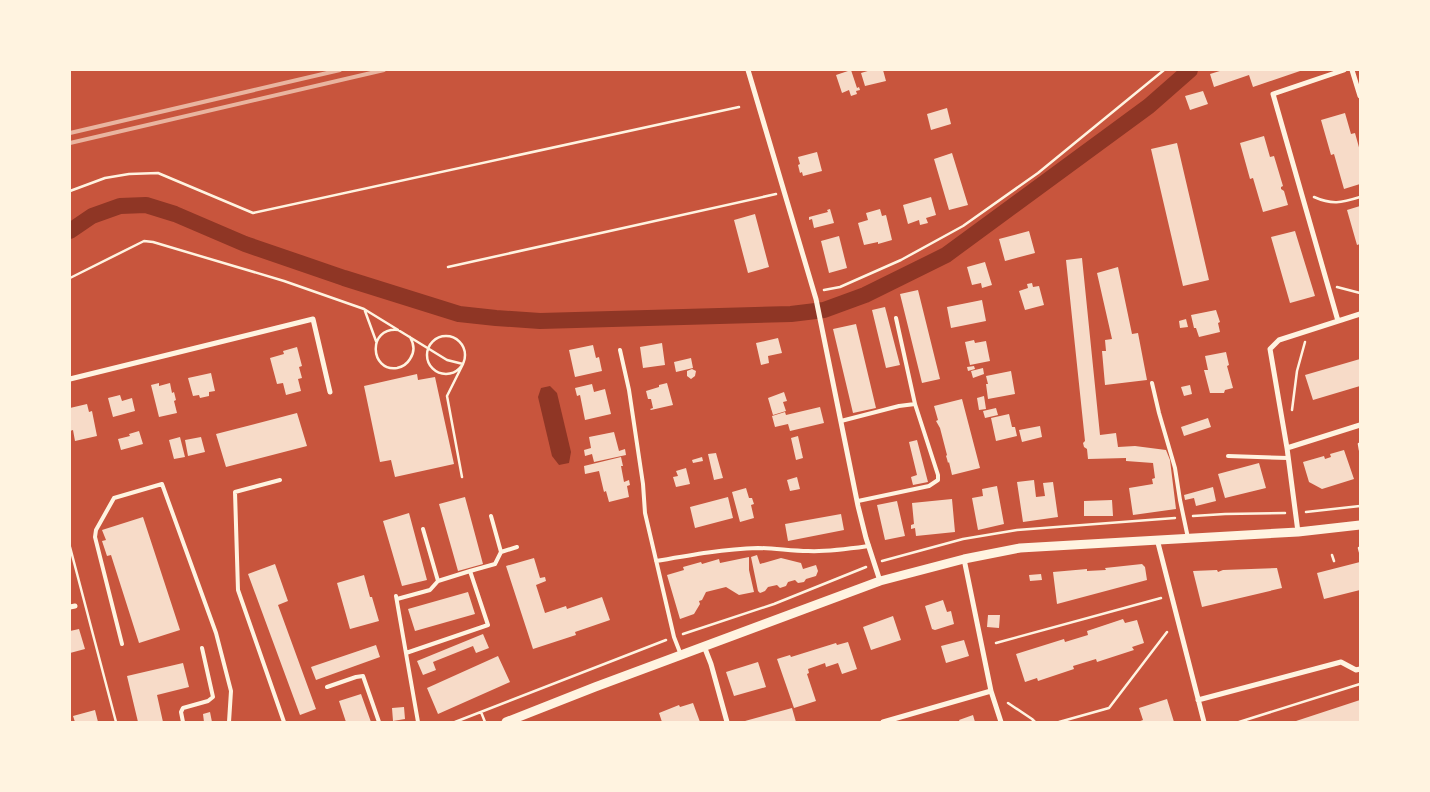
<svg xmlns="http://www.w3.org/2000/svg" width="1430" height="792" viewBox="0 0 1430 792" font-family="'Golos Text',sans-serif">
	<rect width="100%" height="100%" fill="#c8553d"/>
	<path fill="#8f3625" d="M550,386l7,7 14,59 -2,11 -10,2 -7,-9 -14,-59 3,-9z"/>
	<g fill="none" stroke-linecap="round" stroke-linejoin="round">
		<path stroke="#8f3625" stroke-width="16" d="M70,231l22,-15 28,-10 26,-1 29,9 70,30 99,34 115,36 37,4 44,3 251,-7 33,-4 41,-15 81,-40 203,-149 41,-36"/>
	</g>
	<path fill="#f7dbc8" d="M851,70l6,18 2,-1 1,3 -4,1 1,3 -6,2 -2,-6 -7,3 -6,-18z
		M871,70h12l3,11 -21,5 -4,-13z
		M1223,70h80l-50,17 -4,-12 -35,12 -4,-13z
		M1203,91l5,13 -18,6 -5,-14z
		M947,108l4,16 -20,6 -4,-16z
		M1345,113l6,21 4,-1 5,18v33l-16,5 -10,-35 -3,1 -10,-35z
		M1264,136l6,21 4,-1 9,30 -2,1v2l3,2 4,14 -25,7 -10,-34 -3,1 -10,-36z
		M1177,143l32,137 -26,6 -32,-137z
		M817,152l5,19 -19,5 -1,-4 -2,1 -2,-8 2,-1 -2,-7z
		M952,153l16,52 -19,5 -15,-51z
		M931,197l5,18 -10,3 2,5 -8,2 -1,-5 -11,4 -5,-19z
		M1360,206v38l-3,1 -10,-35z
		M830,209l4,14 -20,5 -2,-9 -3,1v-3l19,-5 -1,-2z
		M880,209l2,7 4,-1 6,25 -14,4v-2l-14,3 -6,-22 10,-3 -2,-7z
		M755,214l14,53 -21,6 -14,-53z
		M1029,231l6,22 -30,8 -6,-22z
		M1295,231l20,65 -25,7 -19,-66z
		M839,236l8,32 -18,5 -8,-32z
		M1082,258l18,177 16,-2 2,14 17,-1 31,4 4,10 6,49 -43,6 -4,-27 24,-4 -1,-5 3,-1 -2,-15 -27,-2v-3l-38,1 -1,-10 -3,-2 -1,-4 2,-2 -19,-181z
		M985,262l7,23 -10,3 -1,-5 -9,2 -5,-18z
		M1118,267l14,67 6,-1 9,47 -42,5 -3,-34h4l-1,-11 7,-1 -15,-66z
		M1032,283l1,4 6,-1 5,19 -19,5 -6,-19 9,-3 -1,-4z
		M918,290l22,89 -18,4 -22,-89z
		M982,300l4,21 -35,7 -4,-21z
		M885,307l15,58 -14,3 -14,-58z
		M1216,310l4,12 -2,1 2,9 -21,5 -3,-9h-2l-3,-13z
		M1186,319l2,8 -8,1 -1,-7z
		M856,324l20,84 -23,5 -20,-84z
		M778,338l4,15 -14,3 1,7 -8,2 -5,-22z
		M974,340l1,3 11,-2 4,20 -20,4 -5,-23z
		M662,343l3,22 -22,3 -3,-21z
		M593,345l3,13 3,-1 3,14 -27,6 -6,-27z
		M297,347l5,19 -3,1 3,11 -4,1 3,12 -15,4 -3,-12 -6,1 -7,-26 14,-4 -1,-3z
		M1226,352l3,13 -2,1 6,22 -8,2 -1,3h-14l-6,-23h4l-3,-14z
		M691,358l2,10 -17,4 -2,-10z
		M1360,359v27l-47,14 -8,-25z
		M974,366l1,3 -7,2 -1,-4z
		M983,368l1,6 -11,4 -2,-7z
		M692,369l4,2 -1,5 -4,3 -4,-3v-5z
		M1011,371l4,23 -27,5 -2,-15h2l-2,-8z
		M211,373l4,18 -6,1v4l-9,2 -1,-3 -6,1 -5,-18z
		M417,374l1,6 17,-3 19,87 -59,13 -4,-17 -11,2 -16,-76z
		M159,383v3l11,-3 2,10 2,-1 2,8 -2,1 3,12 -18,4 -8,-32z
		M667,383l6,22 -22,5 -1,-1 3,-1 -2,-9h-3l-2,-8 13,-4v-2z
		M592,384l2,8 11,-3 6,25 -26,6 -5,-25 -3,1 -2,-8z
		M1190,385l2,9 -8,2 -3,-9z
		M784,392l3,9 -4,1 3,9 -13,4 -5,-17z
		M120,395l2,6 10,-3 3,13 -22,6 -5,-19z
		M984,396l2,13 -7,1 -2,-12z
		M962,399l18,69 -28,7 -3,-13 -1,1 -1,-4 -1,-3 1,-1 -7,-27 -4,-7 2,-1 -4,-14z
		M87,404l2,8 3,-1 5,25 -22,5 -2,-11 -3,1v-23z
		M820,407l4,16 -34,8 -2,-7 -13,3 -3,-11 13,-4 1,3z
		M996,408l2,7 -13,3 -2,-7z
		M297,413l10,33 -81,21 -10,-33z
		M1009,414l3,13h3l2,9 -21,5 -5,-23z
		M1208,418l3,9 -27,9 -3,-9z
		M1040,426l2,11 -20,5 -3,-12z
		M139,431l4,13 -22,6 -3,-11 12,-3 -1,-2z
		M614,432l5,19 6,-2 1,6 -32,7 -2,-8 -7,2 -1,-6 7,-2 -2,-11z
		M798,436l5,22 -7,2 -5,-22z
		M180,437l5,20 -11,2 -5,-19z
		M201,437l4,15 -17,4 -3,-16z
		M917,440l11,42 -15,3 -2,-8 6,-2 -8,-33z
		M1344,450l10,29 -32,10 -13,-7 -6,-20 21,-6 1,3 6,-2 -1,-3z
		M716,453l7,25 -9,2 -6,-26z
		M621,457l2,9h-2l3,16 5,-2 1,5 -3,1 2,11 -20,5 -3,-11 -2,1 -5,-21 -14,3 -1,-8z
		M702,457l1,4 -10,2 -1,-3z
		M1259,463l7,25 -41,10 -7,-24z
		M686,468l4,16 -14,3 -3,-10 5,-1 -2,-5z
		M797,477l3,12 -10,2 -3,-11z
		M1034,480l2,17 9,-1 -2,-13 10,-1 5,35 -35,5 -6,-40z
		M997,486l7,38 -26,6 -6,-32 11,-2 -1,-7z
		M1213,487l3,14 -20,5 -2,-8 -9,2 -1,-5z
		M746,488l3,10h3l2,6 -3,1 3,13 -14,4 -8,-30z
		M465,497l18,67 -25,7 -19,-67z
		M728,497l5,21 -38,10 -5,-21z
		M952,499l3,33 -39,4 -1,-8 -4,1v-4l3,-1 -2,-21z
		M1112,500l1,16h-29v-15z
		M897,501l8,35 -20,4 -8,-35z
		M409,513l18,67 -25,6 -19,-65z
		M841,514l3,16 -56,11 -3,-17z
		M143,517l37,113 -41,13 -28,-88 -4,1 -5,-15 4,-1 -4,-10z
		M757,555l3,9 21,-6 20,5 2,6 13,-4 2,6 -2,5 -10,3 -2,3 -6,1 -3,-3 -7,2 -2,4 -6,2 -3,-3 -9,2 -3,4 -5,2 -2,-2 -7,-34z
		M749,557v13l5,22 -15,3 -13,-8 -20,5 -4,8 -3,1 1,3 -6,10 -14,5 -13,-44 17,-5 -1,-3 18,-5 1,2 17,-5 1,4z
		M534,558l6,20 5,-1 1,4 -10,4 9,28 21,-7 1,3 35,-12 8,23 -35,12 1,3 -43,14 -27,-83z
		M1360,562v28l-36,9 -7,-26z
		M275,564l13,37 -10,4 38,104 -16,6 -52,-141z
		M1142,564l3,3 2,13 -90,24 -4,-32 34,-3v2l19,-1 -1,-2z
		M1277,568l5,20 -80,19 -9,-36 24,-1 1,2 5,-2z
		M1041,574l1,6 -12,1 -1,-6z
		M364,575l6,22h2l7,24 -29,8 -13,-46z
		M468,592l7,22 -60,17 -7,-22z
		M943,600l4,12 4,-1 3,13 -19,6 -3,-1 -7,-23z
		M988,615h12l-1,13 -12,-1z
		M893,616l8,24 -30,10 -8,-23z
		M1123,619l2,4 12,-3 7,23 -12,4 2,3 -37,12 -1,-3 -23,7 1,3 -36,12 -1,-3 -12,4 -9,-28 48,-15 1,3 23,-7 -1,-4z
		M79,629l6,20 -15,4v-22z
		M483,634l6,14 -13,5 -3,-7 -40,16 3,8 -13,5 -6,-14z
		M964,640l5,16 -23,7 -5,-17z
		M848,642l9,27 -15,5 -4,-11 -12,4 -1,-4 -17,6 1,4 -2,1 9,27 -22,7 -17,-49 13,-4 1,2 45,-14 1,2z
		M376,645l4,12 -64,23 -5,-13z
		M498,656l12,26 -72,32 -11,-26z
		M758,662l8,25 -32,9 -8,-24z
		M183,663l6,24 -32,8 6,27h-25l-11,-46z
		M361,694l10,28h-25l-7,-21z
		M1167,699l7,23h-36l5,-2 -4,-12z
		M1360,700v22h-67z
		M693,703l7,19h-38l-3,-9 20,-8 1,2z
		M404,707l1,12 -12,2 -1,-13z
		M792,708l4,14h-51v-1z
		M95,710l3,12h-23l-2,-6z
		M210,712l2,10h-8l-1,-8z
		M973,715l2,7h-15l-1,-2z"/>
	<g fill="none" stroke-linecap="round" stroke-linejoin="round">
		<path stroke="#fff3e0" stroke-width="2.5" d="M70,191l35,-13 24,-4 29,-1 95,40 486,-106
			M1314,197c18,8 27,6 46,0
			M448,267l328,-73
			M70,278l74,-37 9,1 131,39 80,28 83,51 16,4 -16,32 15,81
			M1337,287l23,6
			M824,290l16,-3 61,-27 62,-34 75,-53 126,-103
			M365,311l11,30
			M398,330c-31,-3 -28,42 -1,38 5,-1 10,-4 13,-9 5,-7 4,-15 0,-22
			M427 355a19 19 0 1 1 38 0a19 19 0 1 1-38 0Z
			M1292,410l5,-39 8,-29
			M1359,444l1,6
			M1306,512l54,-6
			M1193,516l32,-2 60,-1
			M70,547l46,175
			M1359,548l1,4
			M1332,555l2,6
			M882,561l81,-22 54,-9 158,-12
			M683,634l91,-30 92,-37
			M996,643l165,-45
			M1008,703l24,16 3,3
			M481,712l4,10
			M455,722l211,-82
			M1059,722l50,-14 58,-76
			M1239,722l121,-38"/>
		<path stroke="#fff3e0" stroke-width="4" d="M896,318l19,86
			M620,350l9,40 14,94 2,29 29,124 7,18
			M1152,383l7,30 16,55 5,32 8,38
			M841,421l58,-15 16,-2 23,71v5l-9,6 -71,15
			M1228,456l60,2
			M280,480l-45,12 3,98 46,132
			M491,516l10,36
			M423,529l15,52
			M656,561c34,-6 67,-12 102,-13 17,0 33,3 50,3 20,1 40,-2 61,-5
			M470,571l25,-7 6,-12 16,-5
			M396,596l22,126
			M397,599l33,-9 8,-9 32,-10 18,54 -82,28
			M122,644l-27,-107 1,-7 18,-32 48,-14 54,149 15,58 -2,31
			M327,687l29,-10 7,-1 16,46
			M183,722l-2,-10 2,-4 25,-7 5,-4 -11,-49"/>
		<path stroke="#fff3e0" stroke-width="5" d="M748,70l68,229 42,207 8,32 14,43
			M1352,70l8,26
			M1338,321l-65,-227 71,-24
			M70,379l243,-60 17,73
			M1287,448l73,-23
			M1298,532l-11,-84 -17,-99 9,-9 81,-26
			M1157,539l47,183
			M964,559l27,132 10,31
			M70,607l5,-1
			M704,646l7,18 16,58
			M1198,700l143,-38 15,8 4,-1
			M883,722l108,-31"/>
		<path stroke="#fff3e0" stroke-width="9" d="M506,722l89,-35 285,-106 84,-22 56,-11 278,-16 62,-7"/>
		<path stroke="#e9b49f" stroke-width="4" d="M70,133l270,-63
			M70,143l314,-73"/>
	</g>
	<rect width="1430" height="792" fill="none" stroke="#fff3e0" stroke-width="142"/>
</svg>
